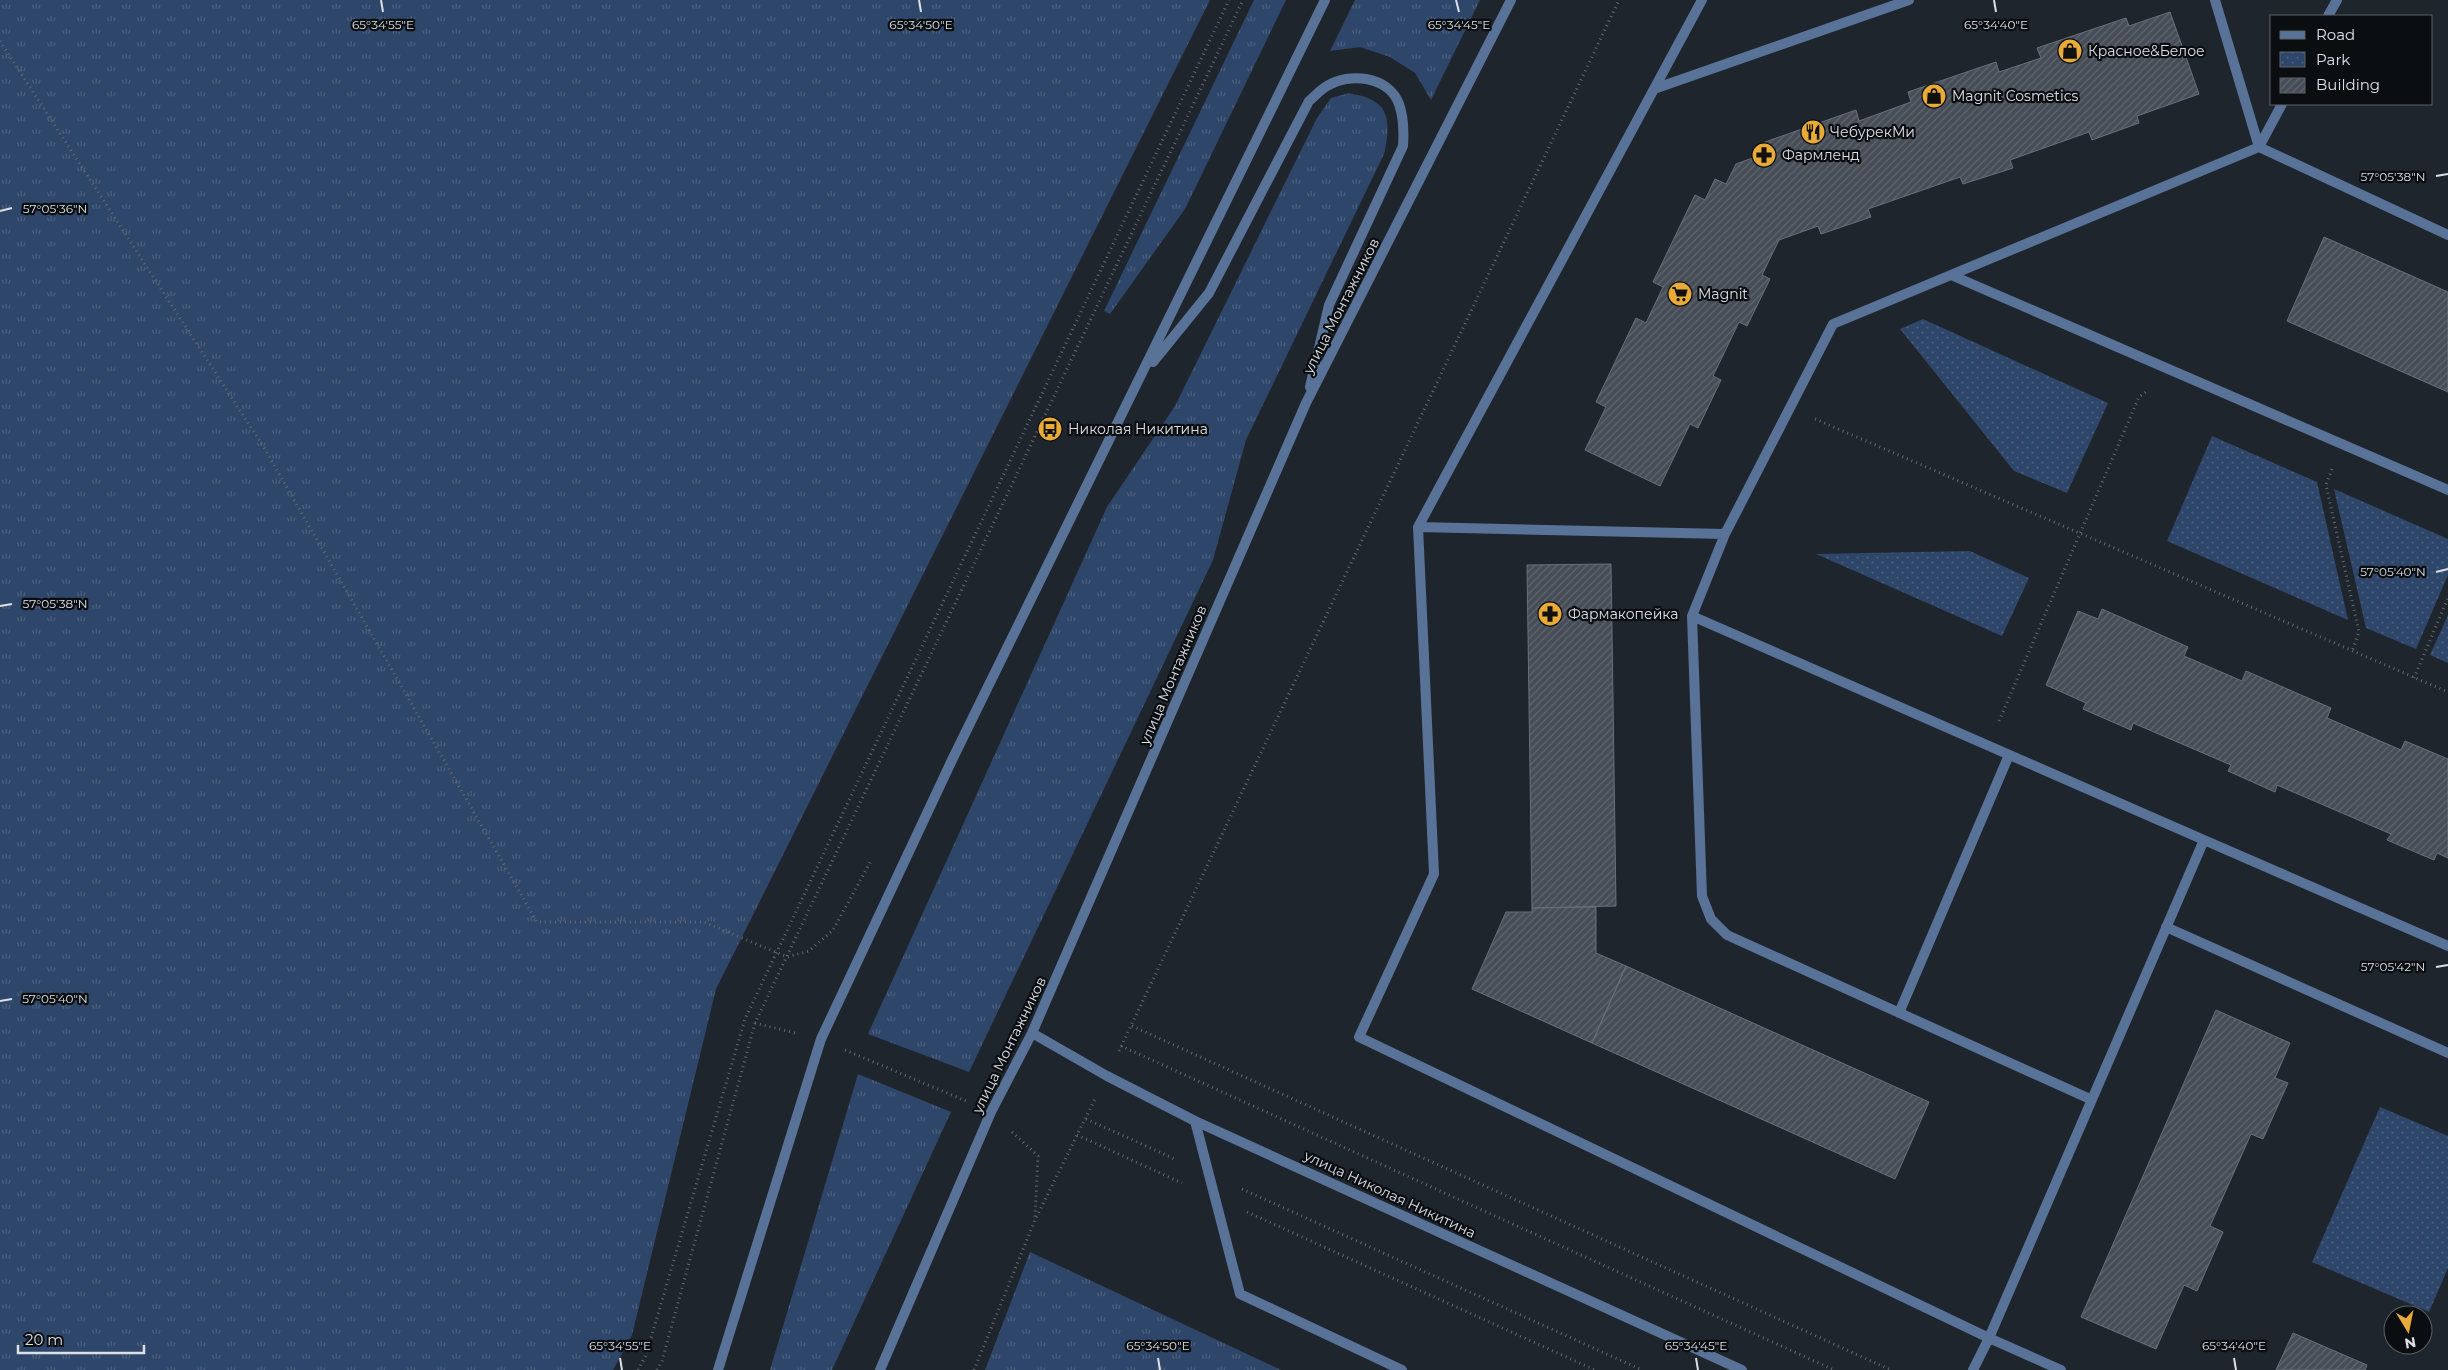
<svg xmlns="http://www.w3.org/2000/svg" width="2448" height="1370" viewBox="0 0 2448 1370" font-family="Montserrat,sans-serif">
	<defs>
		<pattern id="grass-tufts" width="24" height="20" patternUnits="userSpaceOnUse" patternTransform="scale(1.25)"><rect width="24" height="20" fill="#2e4669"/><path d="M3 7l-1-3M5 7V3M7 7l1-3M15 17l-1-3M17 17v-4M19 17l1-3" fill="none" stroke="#4c607e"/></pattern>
		<pattern id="park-dots" width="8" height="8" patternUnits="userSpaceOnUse" patternTransform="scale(1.25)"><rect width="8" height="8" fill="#2e4669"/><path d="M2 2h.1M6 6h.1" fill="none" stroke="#4c607e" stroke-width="1.8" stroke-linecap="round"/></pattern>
		<pattern id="building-hatch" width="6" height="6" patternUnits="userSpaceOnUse" patternTransform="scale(1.25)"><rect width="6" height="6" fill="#474d56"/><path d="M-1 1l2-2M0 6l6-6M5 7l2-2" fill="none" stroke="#61666e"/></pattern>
	</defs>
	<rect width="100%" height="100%" fill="#1f252d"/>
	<path fill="url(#grass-tufts)" d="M0,0h1210l-494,989 -84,346 -19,35h-613z
		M1254,0h32l-101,209 -75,105 -6,-3z
		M1355,0h125l-49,100 -16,-27 -25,-16 -30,-10 -30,4z
		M1349,93c7,2 17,3 23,7 21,10 16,36 12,54l-138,286 -33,120 -244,512 -101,-38 239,-527 68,-101 142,-288 14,-20z
		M858,1074l93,38 -119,258h-62z
		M1030,1252l251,118h-296z"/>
	<path fill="url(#park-dots)" d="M1923,319l185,84 -41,90 -53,-22 -114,-142z
		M2212,436l105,46 31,138 -181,-79z
		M2334,489l114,50v36l-32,74 -50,-21z
		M1970,551l59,27 -27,58 -186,-82z
		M2448,615v48l-18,-8z
		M2380,1107l68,29v132l-19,44 -117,-50z"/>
	<path fill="url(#building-hatch)" stroke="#69707a" d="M2170,12l29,82 -62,22 2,7 -47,17 -3,-8 -79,28 3,8 -50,16 -3,-7 -92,32 3,8 -50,17 -3,-8 -39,14 -17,35 8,4 -23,47 -8,-4 -26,54 8,4 -23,48 -8,-4 -30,62 -75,-36 21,-43 -10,-5 40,-84 10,5 17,-36 -10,-5 42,-87 10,5 10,-21 11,5 10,-20 33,-12 -4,-10 91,-32 3,11 52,-19 -3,-10 88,-30 3,10 42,-14 -4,-10 89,-30 3,8z
		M2324,237l124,55v100l-161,-71z
		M1611,564l5,342 -84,2 -5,-343z
		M2102,609l86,38 -4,9 58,25 4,-10 85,37 -4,10 74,32 4,-9 43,18v99l-11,-5 -3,7 -47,-20 4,-6 -114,-49 -2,7 -47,-21 3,-6 -98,-42 -2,7 -48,-21 3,-6 -40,-18 32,-74 20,8z
		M1596,907v46l30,13 -34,77 -120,-54 34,-77h26v-4z
		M1626,966l303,136 -34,77 -303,-136z
		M2216,1010l74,33 -15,35 13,5 -25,56 -12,-5 -41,92 13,6 -26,59 -13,-6 -28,64 -75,-32z
		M2293,1333l74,32 -2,5h-89z"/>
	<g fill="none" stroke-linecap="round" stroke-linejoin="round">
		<path stroke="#646970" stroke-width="3" stroke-dasharray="1 4" stroke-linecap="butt" d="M0,41l263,405 274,476h167l83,35 22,-6 24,-21 39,-71
			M1815,419l633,273
			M2332,469l-6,16 33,147 -7,19
			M2414,678l34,-80
			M1999,721l140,-324 8,-6
			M755,1023l40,10
			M1132,1026l759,344
			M1121,1046l713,324
			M845,1050l121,51
			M1119,1051l500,-1051
			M1086,1119l91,41
			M1012,1132l26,24 -3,61
			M1077,1135l105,48
			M1242,1189l400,181
			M1247,1212l348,158
			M638,1370l8,-15 99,-336 484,-1019
			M657,1370l5,-9 93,-338 488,-1023
			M974,1370l61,-150 60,-121"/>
		<path stroke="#597297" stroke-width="10" d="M1702,0l-284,527 307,7 108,-210 426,-177 23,-43
			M2215,0l44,147 189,88
			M2328,16l9,-16
			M1654,89l255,-89
			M1951,275l497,215
			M1418,527l16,347 -75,163 630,301 72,32
			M1725,534l-33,82 10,280 9,23 16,16 363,164
			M1692,616l512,224
			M2166,927l282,126
			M1899,1013l110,-258
			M1195,1121l45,173 162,76
			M1973,1370l16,-32 215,-498 244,106"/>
		<path stroke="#597297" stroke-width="10" d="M1153,362l56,-69 100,-192c6,-5 11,-11 18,-15 22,-14 62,-10 72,18 5,14 5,27 4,42l-74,159 -19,82
			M1032,1033l75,43 88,45 547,249
			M718,1370l103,-331 131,-279 373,-760
			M880,1370l111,-258 41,-79 274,-630 205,-403"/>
	</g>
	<path fill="none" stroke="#dce0e6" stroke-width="2" d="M381,0l2,12M919,0l2,12M1456,0l3,12M1994,0l2,12M2436,176l12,-2M0,211l12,-3M2436,572l12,-3M0,606l12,-2M2436,967l12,-2M0,1001l12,-2M620,1358l2,12M1158,1358l2,12M1696,1358l2,12M2234,1358l2,12"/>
	<defs>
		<symbol id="shop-disc" viewBox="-11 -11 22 22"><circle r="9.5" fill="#e9ab38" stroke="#0b0e11"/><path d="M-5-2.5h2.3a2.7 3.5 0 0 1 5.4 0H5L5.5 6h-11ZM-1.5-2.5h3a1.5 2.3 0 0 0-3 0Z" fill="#111"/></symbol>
		<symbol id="restaurant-disc" viewBox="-11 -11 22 22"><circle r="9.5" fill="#e9ab38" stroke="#0b0e11"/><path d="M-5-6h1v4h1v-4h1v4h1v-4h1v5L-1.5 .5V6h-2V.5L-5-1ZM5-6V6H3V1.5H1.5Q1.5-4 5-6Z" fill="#111"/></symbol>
		<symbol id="pharmacy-disc" viewBox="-11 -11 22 22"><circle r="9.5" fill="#e9ab38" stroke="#0b0e11"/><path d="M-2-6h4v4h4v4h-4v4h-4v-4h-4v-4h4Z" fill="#111"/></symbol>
		<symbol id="supermarket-disc" viewBox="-11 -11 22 22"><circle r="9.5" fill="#e9ab38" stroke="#0b0e11"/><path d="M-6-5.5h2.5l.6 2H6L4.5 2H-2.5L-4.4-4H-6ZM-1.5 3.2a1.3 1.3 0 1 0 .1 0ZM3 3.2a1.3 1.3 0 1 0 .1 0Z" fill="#111"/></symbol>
		<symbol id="bus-disc" viewBox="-11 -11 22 22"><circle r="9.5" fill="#e9ab38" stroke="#0b0e11"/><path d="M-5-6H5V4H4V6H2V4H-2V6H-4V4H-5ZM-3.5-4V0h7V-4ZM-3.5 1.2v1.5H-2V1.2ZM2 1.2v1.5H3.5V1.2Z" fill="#111"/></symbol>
	</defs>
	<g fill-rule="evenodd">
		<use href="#shop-disc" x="2056" y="37" width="28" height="28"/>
		<use href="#shop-disc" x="1920" y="82" width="28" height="28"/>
		<use href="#restaurant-disc" x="1799" y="118" width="28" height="28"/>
		<use href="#pharmacy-disc" x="1750" y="141" width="28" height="28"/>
		<use href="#supermarket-disc" x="1666" y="280" width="28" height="28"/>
		<use href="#bus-disc" x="1036" y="415" width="28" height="28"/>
		<use href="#pharmacy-disc" x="1536" y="600" width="28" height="28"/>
	</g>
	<g text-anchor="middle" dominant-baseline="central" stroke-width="4.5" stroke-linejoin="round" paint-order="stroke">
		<g font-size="14" fill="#dce0e6" stroke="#0b0e11" text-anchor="start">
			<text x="2088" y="51">Красное&amp;Белое</text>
			<text x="1952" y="96">Magnit Cosmetics</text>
			<text x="1830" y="132">ЧебурекМи</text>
			<text x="1782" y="155">Фармленд</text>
			<text x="1698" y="294">Magnit</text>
			<text x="1068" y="429">Николая Никитина</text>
			<text x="1568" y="614">Фармакопейка</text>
		</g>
		<g font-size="14" fill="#dce0e6" stroke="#0b0e11">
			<text transform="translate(1341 306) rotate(-63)">улица Монтажников</text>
			<text transform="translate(1173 675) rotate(-67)">улица Монтажников</text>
			<text transform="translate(1009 1045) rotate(-64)">улица Монтажников</text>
			<text transform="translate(1390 1194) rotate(25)">улица Николая Никитина</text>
		</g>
	</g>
	<g font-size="12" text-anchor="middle" fill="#dce0e6" stroke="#0b0e11" stroke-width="4.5" stroke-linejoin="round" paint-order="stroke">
		<text x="383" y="29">65°34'55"E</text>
		<text x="921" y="29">65°34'50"E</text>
		<text x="1459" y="29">65°34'45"E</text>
		<text x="1996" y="29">65°34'40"E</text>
		<text x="2393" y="181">57°05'38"N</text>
		<text x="55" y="213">57°05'36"N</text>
		<text x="2393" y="576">57°05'40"N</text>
		<text x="55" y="608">57°05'38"N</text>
		<text x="2393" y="971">57°05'42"N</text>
		<text x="55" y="1003">57°05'40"N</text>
		<text x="620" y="1350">65°34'55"E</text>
		<text x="1158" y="1350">65°34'50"E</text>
		<text x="1696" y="1350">65°34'45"E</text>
		<text x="2234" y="1350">65°34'40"E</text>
	</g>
	<rect x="2270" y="15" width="162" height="90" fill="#0b0e11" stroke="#5f6266"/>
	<rect x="2280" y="31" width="25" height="8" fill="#597297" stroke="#5f6266"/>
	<text x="2316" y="40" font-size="15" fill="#dce0e6">Road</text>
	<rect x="2280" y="52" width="25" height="15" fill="url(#park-dots)" stroke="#5f6266"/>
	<text x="2316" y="65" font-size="15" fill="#dce0e6">Park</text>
	<rect x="2280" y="78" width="25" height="15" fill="url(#building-hatch)" stroke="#5f6266"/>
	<text x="2316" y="90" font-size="15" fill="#dce0e6">Building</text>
	<g transform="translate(2408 1330) rotate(170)"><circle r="24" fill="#0b0e11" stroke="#5f6266"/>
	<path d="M0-4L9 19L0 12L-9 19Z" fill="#e9ab38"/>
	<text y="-8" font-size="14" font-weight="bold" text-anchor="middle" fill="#dce0e6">N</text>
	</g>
	<path d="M18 1345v8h126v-8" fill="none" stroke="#dce0e6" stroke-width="2.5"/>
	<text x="25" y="1345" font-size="15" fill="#dce0e6" stroke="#0b0e11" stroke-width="4" paint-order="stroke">20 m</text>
</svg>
